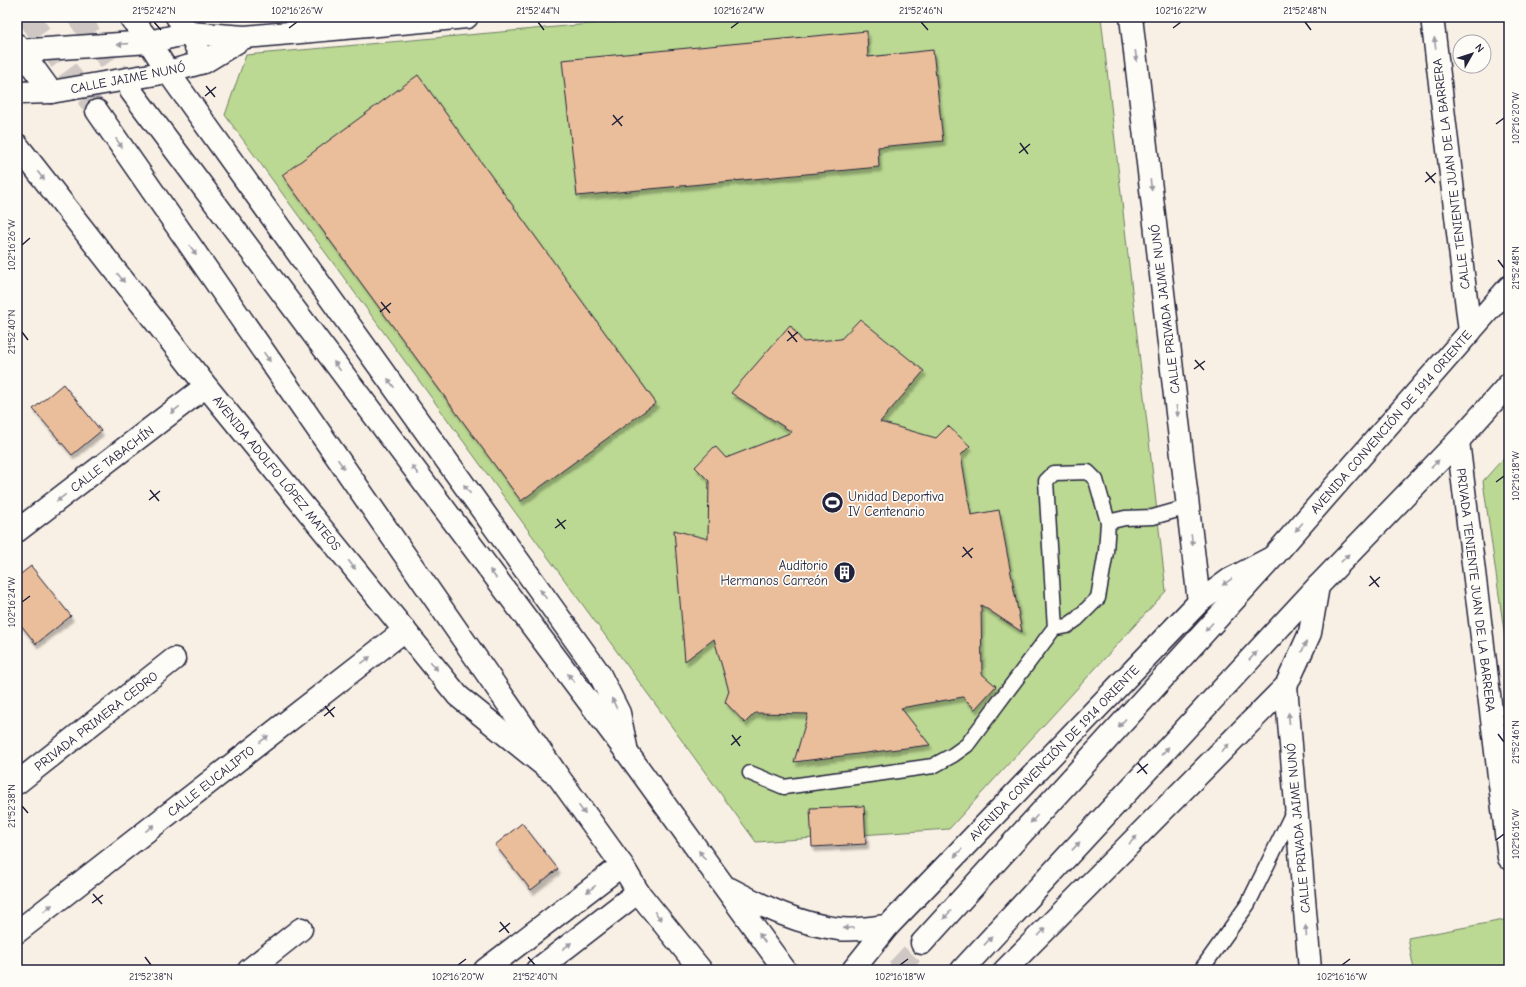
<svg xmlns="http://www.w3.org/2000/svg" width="1526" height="987" viewBox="0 0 1526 987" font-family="'Comic Neue',sans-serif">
	<defs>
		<filter id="shadow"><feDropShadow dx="2.5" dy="4.5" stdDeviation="1" flood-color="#0004"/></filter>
	</defs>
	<rect width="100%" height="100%" fill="#f9f0e5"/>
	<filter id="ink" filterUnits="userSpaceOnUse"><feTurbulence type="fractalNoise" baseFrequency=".025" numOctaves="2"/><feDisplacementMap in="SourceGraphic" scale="8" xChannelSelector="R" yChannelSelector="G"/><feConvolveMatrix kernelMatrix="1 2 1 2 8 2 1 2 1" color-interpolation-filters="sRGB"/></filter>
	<g filter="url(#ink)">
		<path fill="#bbd992" stroke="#6e7e66" d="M667,17h434l65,574 -217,238 -193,13 -531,-727 21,-60z
			M1509,452v215l-26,-186z
			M1509,919v51h-95l-6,-32z"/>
		<path fill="#ebbe9b" stroke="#22223b" filter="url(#shadow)" d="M867,31l1,26 65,-7 10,91 -65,6 1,20 -302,29 -15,-136z
			M418,75l238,328 -135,98 -239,-326z
			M860,319l64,52 -44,51 56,16 12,-12 22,20 -9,9 10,60 28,-5 23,122 -41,-27 1,69 14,12 -21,23 -12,-12 -62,11 29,37 -136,17 14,-48 -53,-1 -10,10 -20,-21 4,-11 -15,-52 -29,22 -11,-131 34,9 1,-58 -14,-14 20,-21 11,12 66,-26 -61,-39 59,-68 13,17 38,-3z
			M63,384l38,47 -29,24 -39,-46z
			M31,566l40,50 -35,28 -19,-24v-43z
			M864,806l2,38 -54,3 -2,-39z
			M522,823l36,46 -27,21 -36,-45z"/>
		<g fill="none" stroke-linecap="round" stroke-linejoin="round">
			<path stroke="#cec7c3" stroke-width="22" stroke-dasharray="22 11" stroke-linecap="butt" d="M28,17l69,94
				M78,17l53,74
				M897,970l25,-27"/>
			<defs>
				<path id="lane" d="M1055,628l-9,-147 8,-8 34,-1 8,8 12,42
					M750,773l34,14 149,-21 20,-11 14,-10 85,-114 3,-3 12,-2 10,-7 21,-21 8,-46 2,-30 17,-4 28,-1 35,-10
					M1201,970l47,-66 47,-96"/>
				<path id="street" d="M177,17l12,16 15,29
					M1131,17l68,585
					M1432,17l38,315
					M17,145l189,241 252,310 94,76
					M1458,441l51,417
					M17,531l189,-145
					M1286,686l24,284
					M17,783l157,-124
					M17,932l388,-302
					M249,970l52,-41"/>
				<path id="secondary" d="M17,51l132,-9 40,-9 56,4 222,-20
					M17,93l34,-1 117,-20 36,-10 41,-25
					M485,970l137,-105
					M537,970l101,-78
					M853,970l35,-44 311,-324 30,-22 42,-22
					M1005,970l281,-284 24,-53 8,-47"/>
				<path id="primary" d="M130,17l16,20 22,35 431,601 20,40 7,34
					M17,45l34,47
					M131,91l497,663 157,216
					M97,111l463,668 62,86 16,27 63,78
					M730,889c34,18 69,35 109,40 16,2 34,-2 49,-3
					M922,943l351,-386 236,-270
					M962,970l356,-384 140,-145 51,-57"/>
			</defs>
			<use href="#lane" stroke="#22223b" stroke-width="17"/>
			<use href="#street" stroke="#22223b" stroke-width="25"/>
			<use href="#secondary" stroke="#22223b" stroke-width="25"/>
			<use href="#primary" stroke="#22223b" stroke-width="25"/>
			<use href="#lane" stroke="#fdfcf7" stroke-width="14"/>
			<use href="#street" stroke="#fdfcf7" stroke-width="22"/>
			<use href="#secondary" stroke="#fdfcf7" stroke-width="22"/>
			<use href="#primary" stroke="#fdfcf7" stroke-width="22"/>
		</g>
		<defs><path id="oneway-solid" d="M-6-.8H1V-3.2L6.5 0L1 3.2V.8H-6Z"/></defs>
		<g fill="#9a9aa2">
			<use href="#oneway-solid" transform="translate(1435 43) rotate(-97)"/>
			<use href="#oneway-solid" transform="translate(123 44) rotate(176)"/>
			<use href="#oneway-solid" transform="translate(1136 56) rotate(83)"/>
			<use href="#oneway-solid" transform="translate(119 143) rotate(55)"/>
			<use href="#oneway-solid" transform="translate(41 176) rotate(52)"/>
			<use href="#oneway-solid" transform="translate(1151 185) rotate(83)"/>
			<use href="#oneway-solid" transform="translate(193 250) rotate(55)"/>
			<use href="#oneway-solid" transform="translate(121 278) rotate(52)"/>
			<use href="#oneway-solid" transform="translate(267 357) rotate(55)"/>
			<use href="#oneway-solid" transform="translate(337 366) rotate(-127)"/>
			<use href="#oneway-solid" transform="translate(391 383) rotate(-126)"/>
			<use href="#oneway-solid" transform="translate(175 410) rotate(143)"/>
			<use href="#oneway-solid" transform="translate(1177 411) rotate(83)"/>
			<use href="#oneway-solid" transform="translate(341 464) rotate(55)"/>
			<use href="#oneway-solid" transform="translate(1435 464) rotate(-46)"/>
			<use href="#oneway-solid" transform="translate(415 470) rotate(-127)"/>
			<use href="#oneway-solid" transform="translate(467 489) rotate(-126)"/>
			<use href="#oneway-solid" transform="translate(61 498) rotate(143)"/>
			<use href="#oneway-solid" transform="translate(1299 527) rotate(131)"/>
			<use href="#oneway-solid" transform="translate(1192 540) rotate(83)"/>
			<use href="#oneway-solid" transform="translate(1345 558) rotate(-46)"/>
			<use href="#oneway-solid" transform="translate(352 565) rotate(51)"/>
			<use href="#oneway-solid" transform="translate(493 574) rotate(-127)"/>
			<use href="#oneway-solid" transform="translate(1227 582) rotate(146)"/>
			<use href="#oneway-solid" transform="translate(543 594) rotate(-126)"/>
			<use href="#oneway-solid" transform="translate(1209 627) rotate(132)"/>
			<use href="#oneway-solid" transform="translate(1304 647) rotate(-65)"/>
			<use href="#oneway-solid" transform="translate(1253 656) rotate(-47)"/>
			<use href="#oneway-solid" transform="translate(366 660) rotate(-38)"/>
			<use href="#oneway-solid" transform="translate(434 666) rotate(51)"/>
			<use href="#oneway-solid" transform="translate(571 678) rotate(-127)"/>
			<use href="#oneway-solid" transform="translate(614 703) rotate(-116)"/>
			<use href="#oneway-solid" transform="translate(1289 718) rotate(-95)"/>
			<use href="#oneway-solid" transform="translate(1122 723) rotate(132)"/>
			<use href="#oneway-solid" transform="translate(264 739) rotate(-38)"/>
			<use href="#oneway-solid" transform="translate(1225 748) rotate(-45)"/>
			<use href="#oneway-solid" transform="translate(1165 751) rotate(-47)"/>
			<use href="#oneway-solid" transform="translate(582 810) rotate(54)"/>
			<use href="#oneway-solid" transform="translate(1034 819) rotate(132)"/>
			<use href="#oneway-solid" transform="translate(150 828) rotate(-38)"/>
			<use href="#oneway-solid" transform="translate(1133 840) rotate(-45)"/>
			<use href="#oneway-solid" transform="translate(1076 846) rotate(-47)"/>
			<use href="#oneway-solid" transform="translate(958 853) rotate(134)"/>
			<use href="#oneway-solid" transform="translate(702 855) rotate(-126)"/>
			<use href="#oneway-solid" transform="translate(591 889) rotate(143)"/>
			<use href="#oneway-solid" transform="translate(48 908) rotate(-38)"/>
			<use href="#oneway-solid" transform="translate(947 915) rotate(132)"/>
			<use href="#oneway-solid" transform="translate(658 916) rotate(51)"/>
			<use href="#oneway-solid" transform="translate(849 928) rotate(177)"/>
			<use href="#oneway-solid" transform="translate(1306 931) rotate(-95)"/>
			<use href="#oneway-solid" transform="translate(1042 932) rotate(-45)"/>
			<use href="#oneway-solid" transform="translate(762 938) rotate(-126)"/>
			<use href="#oneway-solid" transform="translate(988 941) rotate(-47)"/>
			<use href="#oneway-solid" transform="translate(567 946) rotate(-38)"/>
		</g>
	</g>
	<path fill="none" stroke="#22223b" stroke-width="1.5" d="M154,22l7,8M538,22l6,8M921,22l7,8M1305,22l6,8M289,28l8,-6M731,28l8,-6M1173,28l8,-6M206,86l9,11M205,96l11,-9M613,115l9,11M1496,124l8,-6M612,125l11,-9M1020,143l8,11M1019,153l11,-9M1426,172l9,11M1425,182l11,-9M22,245l8,-7M1498,260l6,8M381,302l9,11M380,312l11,-9M788,331l9,11M22,332l6,8M787,341l11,-9M1195,360l9,10M1194,369l11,-8M1496,482l8,-6M150,490l9,11M149,500l11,-9M557,519l8,10M555,528l11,-8M963,547l9,11M962,557l11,-9M1370,576l9,11M1369,586l11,-9M22,602l8,-6M325,706l9,11M324,716l11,-9M1498,734l6,8M732,735l8,11M731,745l10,-9M1138,763l9,11M1137,773l11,-9M22,806l6,7M1496,840l8,-6M93,894l9,10M92,903l11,-8M500,922l9,11M499,932l11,-9M145,957l6,8M528,957l7,8M458,965l8,-6M900,965l8,-6M1342,965l8,-6"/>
	<defs>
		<symbol id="stadium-disc" viewBox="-11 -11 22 22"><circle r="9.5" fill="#22223b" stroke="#fdfcf7"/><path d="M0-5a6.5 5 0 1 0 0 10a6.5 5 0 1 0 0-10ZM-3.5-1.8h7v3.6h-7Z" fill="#fff"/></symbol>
		<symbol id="building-disc" viewBox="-11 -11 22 22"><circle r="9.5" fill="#22223b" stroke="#fdfcf7"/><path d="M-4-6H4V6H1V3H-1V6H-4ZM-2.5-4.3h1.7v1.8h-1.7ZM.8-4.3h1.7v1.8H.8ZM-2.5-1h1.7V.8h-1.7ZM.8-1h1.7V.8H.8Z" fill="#fff"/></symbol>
	</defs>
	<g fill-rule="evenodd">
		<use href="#stadium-disc" x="820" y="490" width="25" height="25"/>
		<use href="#building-disc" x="832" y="560" width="25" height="25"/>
	</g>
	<g text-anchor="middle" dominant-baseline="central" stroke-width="3.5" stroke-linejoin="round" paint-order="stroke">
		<g font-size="13" fill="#22223b" stroke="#fdfcf7">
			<text transform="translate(128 78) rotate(-11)">CALLE JAIME NUNÓ</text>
			<text transform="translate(1451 174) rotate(-97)">CALLE TENIENTE JUAN DE LA BARRERA</text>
			<text transform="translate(1165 309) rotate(-97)">CALLE PRIVADA JAIME NUNÓ</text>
			<text transform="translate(1391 422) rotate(-49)">AVENIDA CONVENCIÓN DE 1914 ORIENTE</text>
			<text transform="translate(112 459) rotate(-37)">CALLE TABACHÍN</text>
			<text transform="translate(277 473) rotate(51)">AVENIDA ADOLFO LÓPEZ MATEOS</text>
			<text transform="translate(1476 590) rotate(83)">PRIVADA TENIENTE JUAN DE LA BARRERA</text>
			<text transform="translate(96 721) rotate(-38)">PRIVADA PRIMERA CEDRO</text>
			<text transform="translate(1054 753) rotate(-46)">AVENIDA CONVENCIÓN DE 1914 ORIENTE</text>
			<text transform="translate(211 781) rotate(-38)">CALLE EUCALIPTO</text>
			<text transform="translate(1298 828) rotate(-95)">CALLE PRIVADA JAIME NUNÓ</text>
		</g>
		<g font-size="13" fill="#22223b" stroke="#fdfcf7" text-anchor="start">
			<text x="848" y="496">Unidad Deportiva<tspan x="848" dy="15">IV Centenario</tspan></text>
			<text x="828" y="565" text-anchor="end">Auditorio<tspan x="828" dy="15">Hermanos Carreón</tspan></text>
		</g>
	</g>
	<rect width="1526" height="987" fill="none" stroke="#fdfcf7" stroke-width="44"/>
	<g transform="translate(1472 54) rotate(51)"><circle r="19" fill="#fdfcf7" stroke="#a5a5ac"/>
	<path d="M0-3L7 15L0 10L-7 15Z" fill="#22223b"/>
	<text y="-6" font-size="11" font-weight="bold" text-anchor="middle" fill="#22223b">N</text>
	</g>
	<rect x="22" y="22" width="1482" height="943" fill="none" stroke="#22223b" stroke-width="1.5"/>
	<g font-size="10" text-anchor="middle" fill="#22223b">
		<text x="154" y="14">21°52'42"N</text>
		<text x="297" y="14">102°16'26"W</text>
		<text x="538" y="14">21°52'44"N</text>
		<text x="739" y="14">102°16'24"W</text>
		<text x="921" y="14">21°52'46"N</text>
		<text x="1181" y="14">102°16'22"W</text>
		<text x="1305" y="14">21°52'48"N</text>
		<text transform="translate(1515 118) rotate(-90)" y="4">102°16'20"W</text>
		<text transform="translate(11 245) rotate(-90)" y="4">102°16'26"W</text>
		<text transform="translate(1515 268) rotate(-90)" y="4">21°52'48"N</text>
		<text transform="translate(11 332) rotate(-90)" y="4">21°52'40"N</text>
		<text transform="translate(1515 476) rotate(-90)" y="4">102°16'18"W</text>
		<text transform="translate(11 602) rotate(-90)" y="4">102°16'24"W</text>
		<text transform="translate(1515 742) rotate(-90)" y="4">21°52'46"N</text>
		<text transform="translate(11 806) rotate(-90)" y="4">21°52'38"N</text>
		<text transform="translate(1515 834) rotate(-90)" y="4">102°16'16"W</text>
		<text x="151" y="980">21°52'38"N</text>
		<text x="458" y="980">102°16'20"W</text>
		<text x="535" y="980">21°52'40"N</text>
		<text x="900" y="980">102°16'18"W</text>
		<text x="1342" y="980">102°16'16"W</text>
	</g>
</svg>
